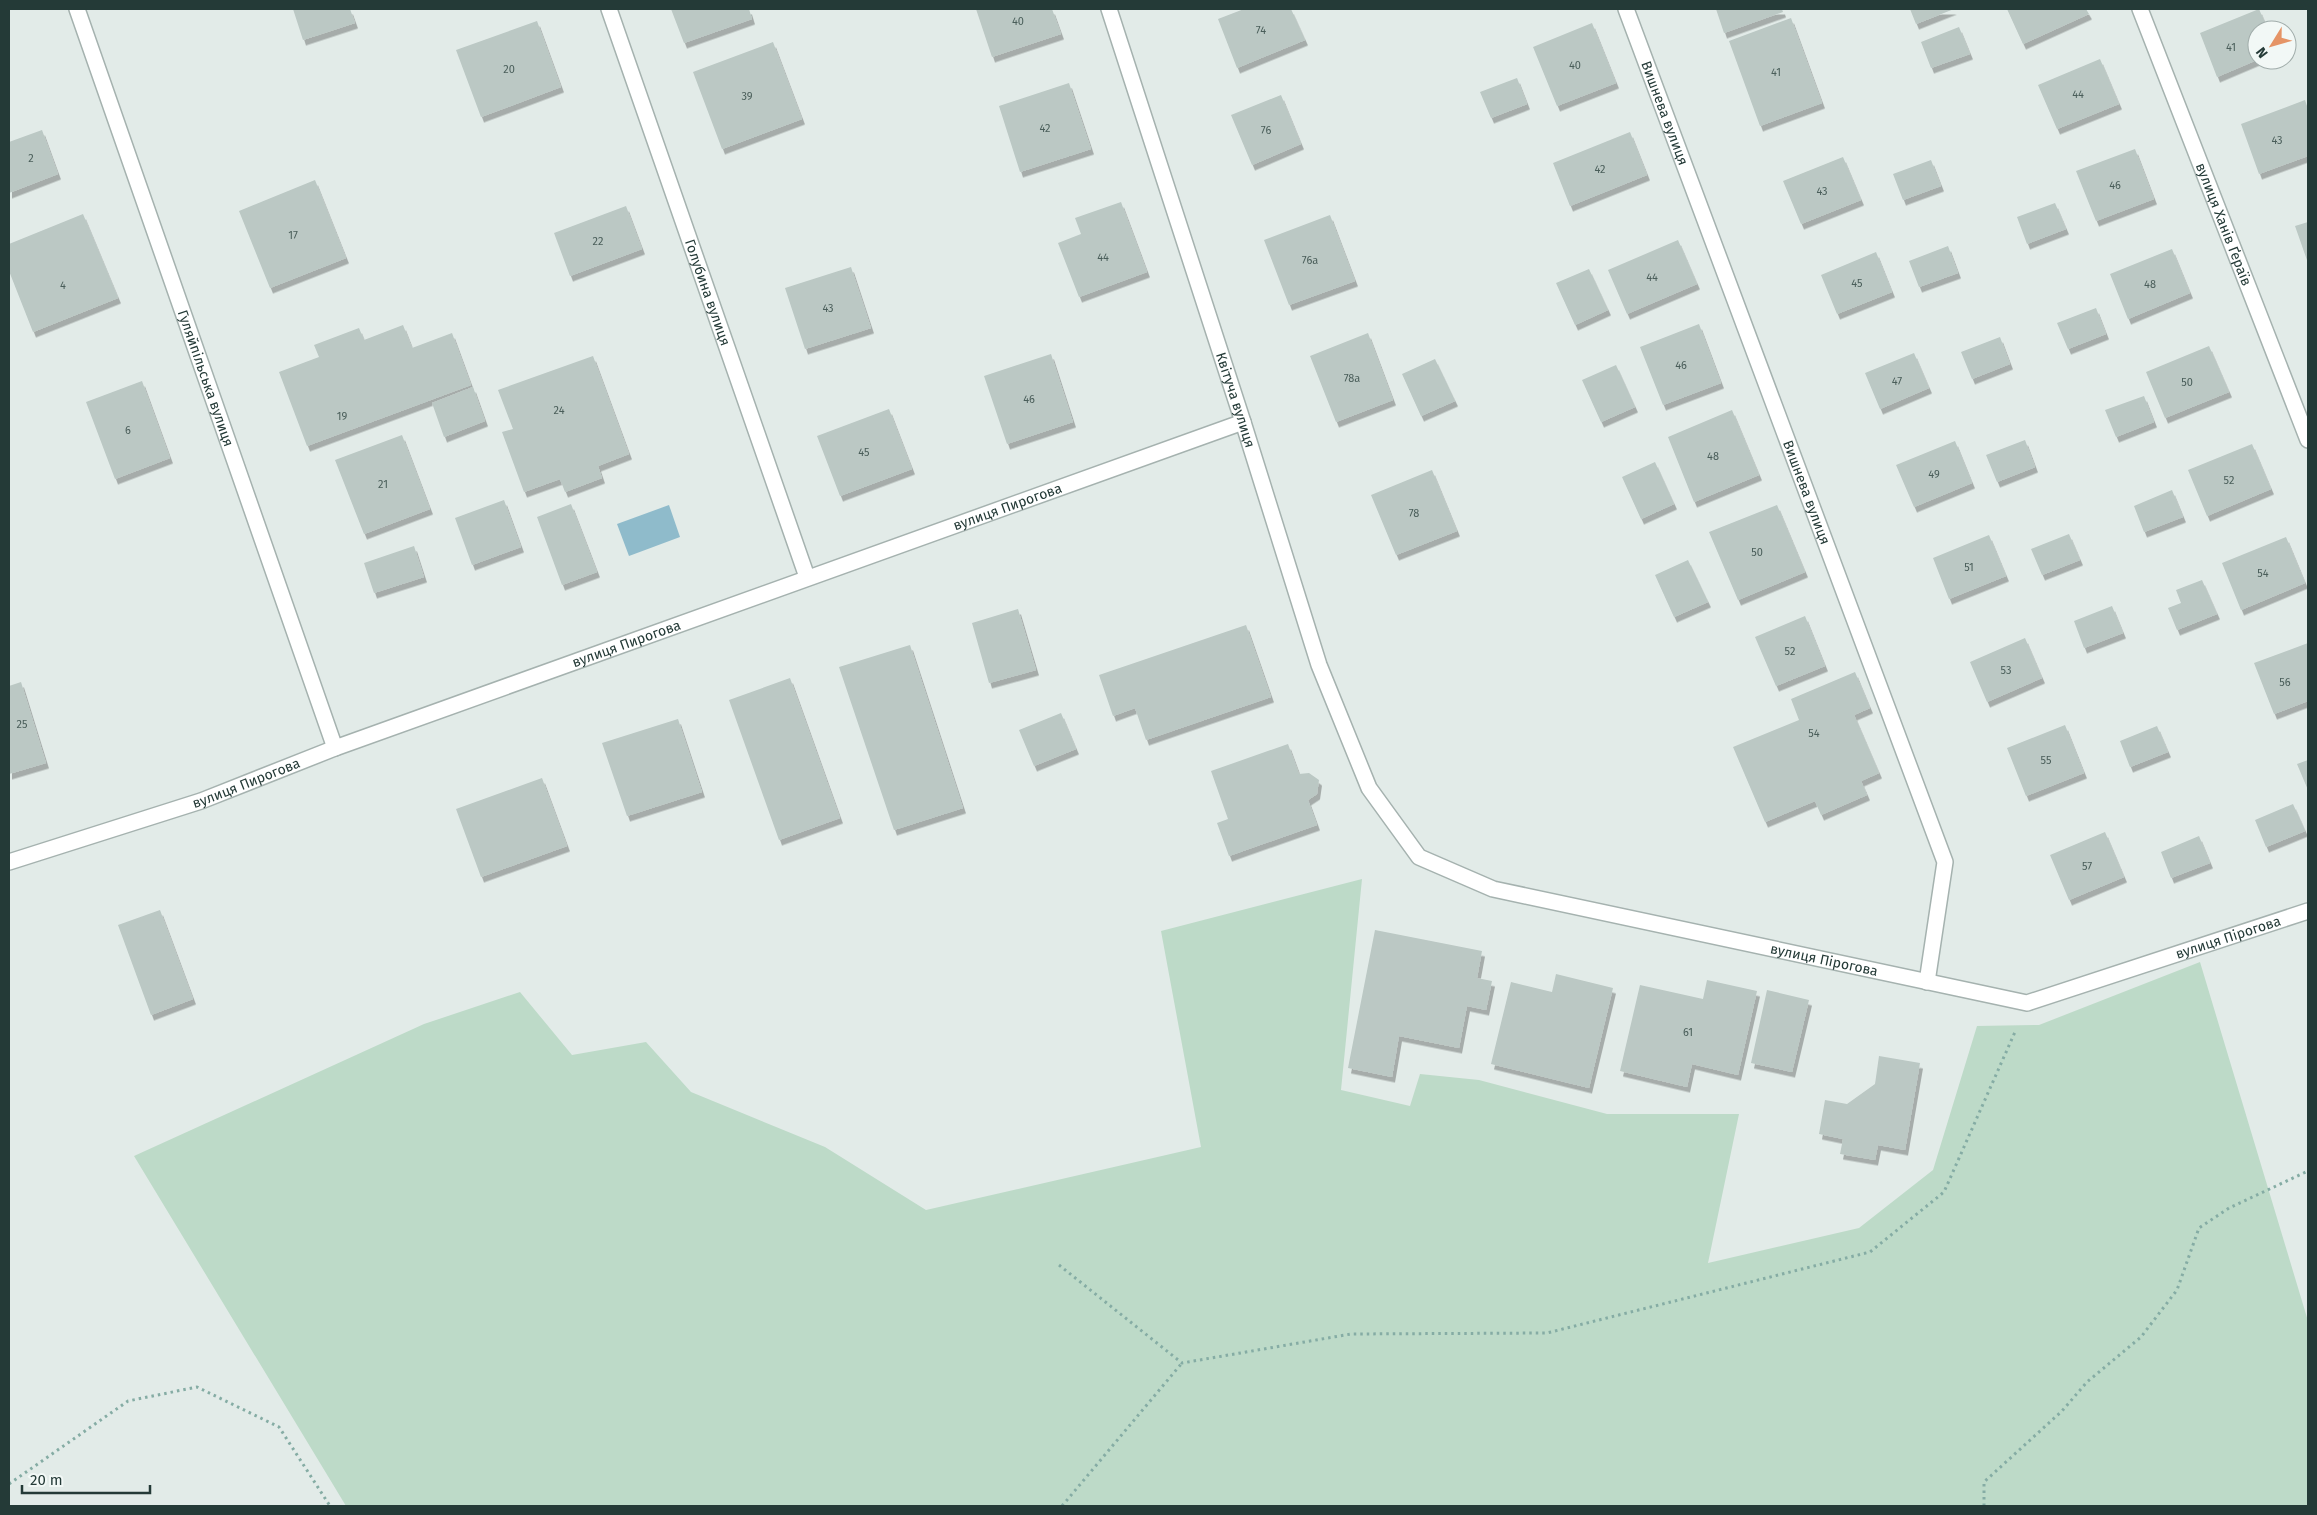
<svg xmlns="http://www.w3.org/2000/svg" width="2317" height="1515" viewBox="0 0 2317 1515" font-family="'Fira Sans',sans-serif">
	<defs>
		<filter id="shadow"><feDropShadow dx="3" dy="5.5" stdDeviation="0" flood-color="#0004"/></filter>
	</defs>
	<rect width="100%" height="100%" fill="#e2ebe8"/>
	<path fill="#bddac8" d="M1362,879l-21,211 69,16 10,-32 59,6 128,34h132l-31,149 151,-35 74,-58 44,-144 62,-1 161,-63 108,359v185h-1962l-212,-350 290,-132 96,-32 52,63 74,-13 45,50 134,55 101,63 275,-63 -40,-216z"/>
	<path fill="#8fbbcb" d="M669,505l11,32 -51,19 -12,-32z"/>
	<path fill="#bbc8c4" filter="url(#shadow)" d="M293,9h57l5,14 -52,17z
		M671,9h78l3,10 -68,24z
		M976,9h76l9,25 -69,23z
		M1244,9h47l14,31 -68,28 -19,-49z
		M1716,9h66l1,3 -59,21z
		M1910,9h44l-38,15z
		M2007,9h79l3,5 -66,30z
		M2259,9l9,21h-11v30l-40,17 -17,-44z
		M1791,18l31,85 -62,23 -31,-85z
		M537,21l24,66 -80,30 -25,-67z
		M1592,23l24,60 -59,23 -24,-59z
		M1959,27l11,27 -39,14 -10,-26z
		M773,42l29,77 -80,30 -29,-77z
		M2100,59l19,45 -62,25 -19,-44z
		M1517,78l10,26 -36,14 -11,-26z
		M1069,83l22,66 -71,23 -21,-66z
		M1281,95l20,49 -49,21 -21,-50z
		M2305,100l3,9v47l-49,18 -18,-50z
		M42,130l16,44 -49,19v-51z
		M1630,132l17,43 -77,31 -17,-43z
		M2135,149l19,50 -58,22 -20,-50z
		M1843,157l18,43 -60,24 -18,-43z
		M1931,160l10,26 -38,14 -10,-26z
		M315,180l31,78 -76,30 -31,-77z
		M1121,202l26,70 -68,25 -21,-54 23,-9 -6,-16z
		M2055,203l11,26 -39,15 -10,-27z
		M626,206l16,43 -72,27 -16,-43z
		M83,214l35,84 -85,34 -24,-61v-27z
		M1330,215l25,66 -66,24 -25,-65z
		M2308,222v41l-13,-37z
		M1678,240l19,44 -70,30 -19,-44z
		M1948,246l10,27 -39,14 -10,-26z
		M2172,249l18,44 -62,26 -18,-45z
		M1876,252l16,40 -55,22 -16,-39z
		M851,267l20,61 -66,21 -20,-61z
		M1589,269l19,41 -33,15 -19,-42z
		M2096,308l10,26 -38,15 -11,-26z
		M1699,324l22,59 -58,22 -23,-58z
		M403,325l9,23 40,-15 19,52 -164,61 -28,-74 40,-15 -5,-12 45,-17 5,12z
		M1368,333l25,67 -57,22 -26,-66z
		M2000,337l10,27 -38,15 -11,-27z
		M2209,346l20,46 -64,26 -19,-46z
		M1914,353l15,35 -49,21 -15,-36z
		M1051,354l22,68 -66,22 -23,-68z
		M593,356l36,98 -31,12 4,12 -37,14 -5,-13 -36,13 -22,-60 11,-3 -15,-39z
		M1435,359l20,42 -34,15 -19,-42z
		M1616,365l19,42 -34,15 -19,-42z
		M142,381l28,77 -55,21 -29,-77z
		M473,387l12,34 -41,16 -12,-34z
		M2144,396l10,26 -38,15 -11,-27z
		M889,409l23,60 -72,27 -23,-60z
		M1732,410l27,65 -65,27 -26,-65z
		M402,435l28,74 -66,25 -29,-74z
		M2025,440l10,27 -38,15 -11,-27z
		M1955,441l17,42 -58,24 -18,-42z
		M2252,444l19,45 -64,27 -19,-46z
		M1655,462l19,42 -33,15 -19,-42z
		M1432,470l25,61 -61,24 -25,-60z
		M2172,490l11,27 -39,15 -10,-26z
		M504,500l17,47 -49,18 -17,-47z
		M571,504l26,68 -35,13 -25,-68z
		M1777,505l28,67 -67,28 -29,-68z
		M2069,534l11,26 -38,15 -11,-26z
		M1989,535l17,41 -57,23 -16,-41z
		M2286,537l19,46 -64,27 -19,-47z
		M414,546l10,31 -50,16 -10,-30z
		M1688,560l20,42 -34,15 -19,-42z
		M2202,580l15,34 -40,16 -9,-22 13,-5 -5,-13z
		M2112,606l11,27 -39,15 -10,-27z
		M1018,609l18,61 -47,13 -17,-60z
		M1805,616l20,50 -49,20 -21,-49z
		M1246,625l25,72 -125,43 -11,-32 -22,8 -14,-41z
		M2025,638l17,40 -55,24 -17,-40z
		M2308,643v58l-34,13 -20,-51z
		M910,645l53,163 -69,22 -55,-163z
		M1855,672l15,36 -16,7 25,58 -18,8 6,14 -46,20 -6,-14 -50,21 -32,-75 66,-27 -8,-21z
		M790,678l50,140 -61,22 -50,-140z
		M21,682l25,81 -37,11v-88z
		M1061,713l15,36 -42,17 -15,-36z
		M678,719l24,73 -75,24 -25,-73z
		M2065,725l19,48 -58,23 -19,-48z
		M2157,726l11,26 -38,15 -10,-26z
		M1288,744l11,30 10,-1 10,7 -2,14 -9,6 9,25 -88,31 -12,-33 11,-4 -17,-48z
		M2308,760v30l-11,-26z
		M542,778l25,68 -86,31 -25,-68z
		M2293,804l12,27 -39,16 -11,-27z
		M2105,832l19,45 -55,23 -19,-45z
		M2199,836l11,27 -39,15 -10,-26z
		M160,910l33,89 -42,16 -33,-90z
		M1375,930l107,21 -5,27 15,3 -6,29 -19,-4 -8,42 -60,-12 -7,41 -44,-9z
		M1556,974l57,14 -24,100 -98,-24 20,-82 41,10z
		M1707,980l50,11 -19,84 -46,-11 -5,23 -67,-16 20,-86 63,14z
		M1767,990l42,10 -17,72 -41,-9z
		M1879,1056l41,7 -15,87 -27,-5 -3,15 -35,-6 3,-15 -24,-5 6,-34 22,4 28,-20z"/>
	<g fill="none" stroke-linecap="round" stroke-linejoin="round">
		<defs>
			<g id="minor">
				<path id="s1" d="M77,9l258,739"/>
				<path id="s2" d="M609,9l198,568"/>
				<path id="s3" d="M1109,9l134,413 76,243 50,123 50,69 74,32 534,114 281,-92"/>
				<path id="s4" d="M1626,9l319,853 -18,120"/>
				<path id="s5" d="M2140,9l168,431"/>
				<path id="s6" d="M9,862l192,-61 134,-53 908,-326"/>
			</g>
		</defs>
		<use href="#minor" stroke="#a5b2af" stroke-width="18"/>
		<path stroke="#85aca4" stroke-width="3" stroke-dasharray="2.5 4" stroke-linecap="butt" d="M1059,1265l123,98 169,-29 196,-1 323,-81 74,-60 71,-160
			M9,1484l119,-83 69,-14 82,40 51,79
			M1062,1506l120,-143
			M1984,1506v-24l78,-71 25,-29 54,-45 36,-47 22,-62 30,-20 79,-37"/>
		<use href="#minor" stroke="#fff" stroke-width="15"/>
	</g>
	<g text-anchor="middle" dominant-baseline="central" stroke-width="5" stroke-linejoin="round" paint-order="stroke">
		<g font-size="11" fill="#4a5e5a">
			<text x="1018" y="21">40</text>
			<text x="1261" y="30">74</text>
			<text x="2231" y="47">41</text>
			<text x="1575" y="65">40</text>
			<text x="509" y="69">20</text>
			<text x="1776" y="72">41</text>
			<text x="2078" y="94">44</text>
			<text x="747" y="96">39</text>
			<text x="1045" y="128">42</text>
			<text x="1266" y="130">76</text>
			<text x="2277" y="140">43</text>
			<text x="31" y="158">2</text>
			<text x="1600" y="169">42</text>
			<text x="2115" y="185">46</text>
			<text x="1822" y="191">43</text>
			<text x="293" y="235">17</text>
			<text x="598" y="241">22</text>
			<text x="1103" y="257">44</text>
			<text x="1310" y="260">76а</text>
			<text x="1652" y="277">44</text>
			<text x="1857" y="283">45</text>
			<text x="2150" y="284">48</text>
			<text x="63" y="285">4</text>
			<text x="828" y="308">43</text>
			<text x="1681" y="365">46</text>
			<text x="1352" y="378">78а</text>
			<text x="1897" y="381">47</text>
			<text x="2187" y="382">50</text>
			<text x="1029" y="399">46</text>
			<text x="559" y="410">24</text>
			<text x="342" y="416">19</text>
			<text x="128" y="430">6</text>
			<text x="864" y="452">45</text>
			<text x="1713" y="456">48</text>
			<text x="1934" y="474">49</text>
			<text x="2229" y="480">52</text>
			<text x="383" y="484">21</text>
			<text x="1414" y="513">78</text>
			<text x="1757" y="552">50</text>
			<text x="1969" y="567">51</text>
			<text x="2263" y="573">54</text>
			<text x="1790" y="651">52</text>
			<text x="2006" y="670">53</text>
			<text x="2285" y="682">56</text>
			<text x="22" y="724">25</text>
			<text x="1814" y="733">54</text>
			<text x="2046" y="760">55</text>
			<text x="2087" y="866">57</text>
			<text x="1688" y="1032">61</text>
		</g>
		<g font-size="14" fill="#243a37" stroke="#f2f8f6">
			<text stroke="none"><textPath href="#s4" startOffset="111">Вишнева вулиця</textPath></text>
			<text stroke="none"><textPath href="#s5" startOffset="231">вулиця Ханів Ґераїв</textPath></text>
			<text stroke="none"><textPath href="#s2" startOffset="300">Голубина вулиця</textPath></text>
			<text stroke="none"><textPath href="#s1" startOffset="391">Гуляйпільська вулиця</textPath></text>
			<text stroke="none"><textPath href="#s3" startOffset="411">Квітуча вулиця</textPath></text>
			<text stroke="none"><textPath href="#s4" startOffset="516">Вишнева вулиця</textPath></text>
			<text stroke="none"><textPath href="#s6" startOffset="1060">вулиця Пирогова</textPath></text>
			<text stroke="none"><textPath href="#s6" startOffset="655">вулиця Пирогова</textPath></text>
			<text stroke="none"><textPath href="#s6" startOffset="250">вулиця Пирогова</textPath></text>
			<text stroke="none"><textPath href="#s3" startOffset="1745">вулиця Пірогова</textPath></text>
			<text stroke="none"><textPath href="#s3" startOffset="1326">вулиця Пірогова</textPath></text>
		</g>
	</g>
	<rect width="2317" height="1515" fill="none" stroke="#243a37" stroke-width="20"/>
	<g transform="translate(2272 45) rotate(233)"><circle r="24" fill="#f2f8f6" stroke="#a0acaa"/>
	<path d="M0-4L9 19L0 12L-9 19Z" fill="#e59466"/>
	<text y="-8" font-size="14" font-weight="bold" text-anchor="middle" fill="#243a37">N</text>
	</g>
	<path d="M22 1485v8h128v-8" fill="none" stroke="#243a37" stroke-width="2.5"/>
	<text x="30" y="1485" font-size="15" fill="#243a37" stroke="#f2f8f6" stroke-width="4" paint-order="stroke">20 m</text>
</svg>
